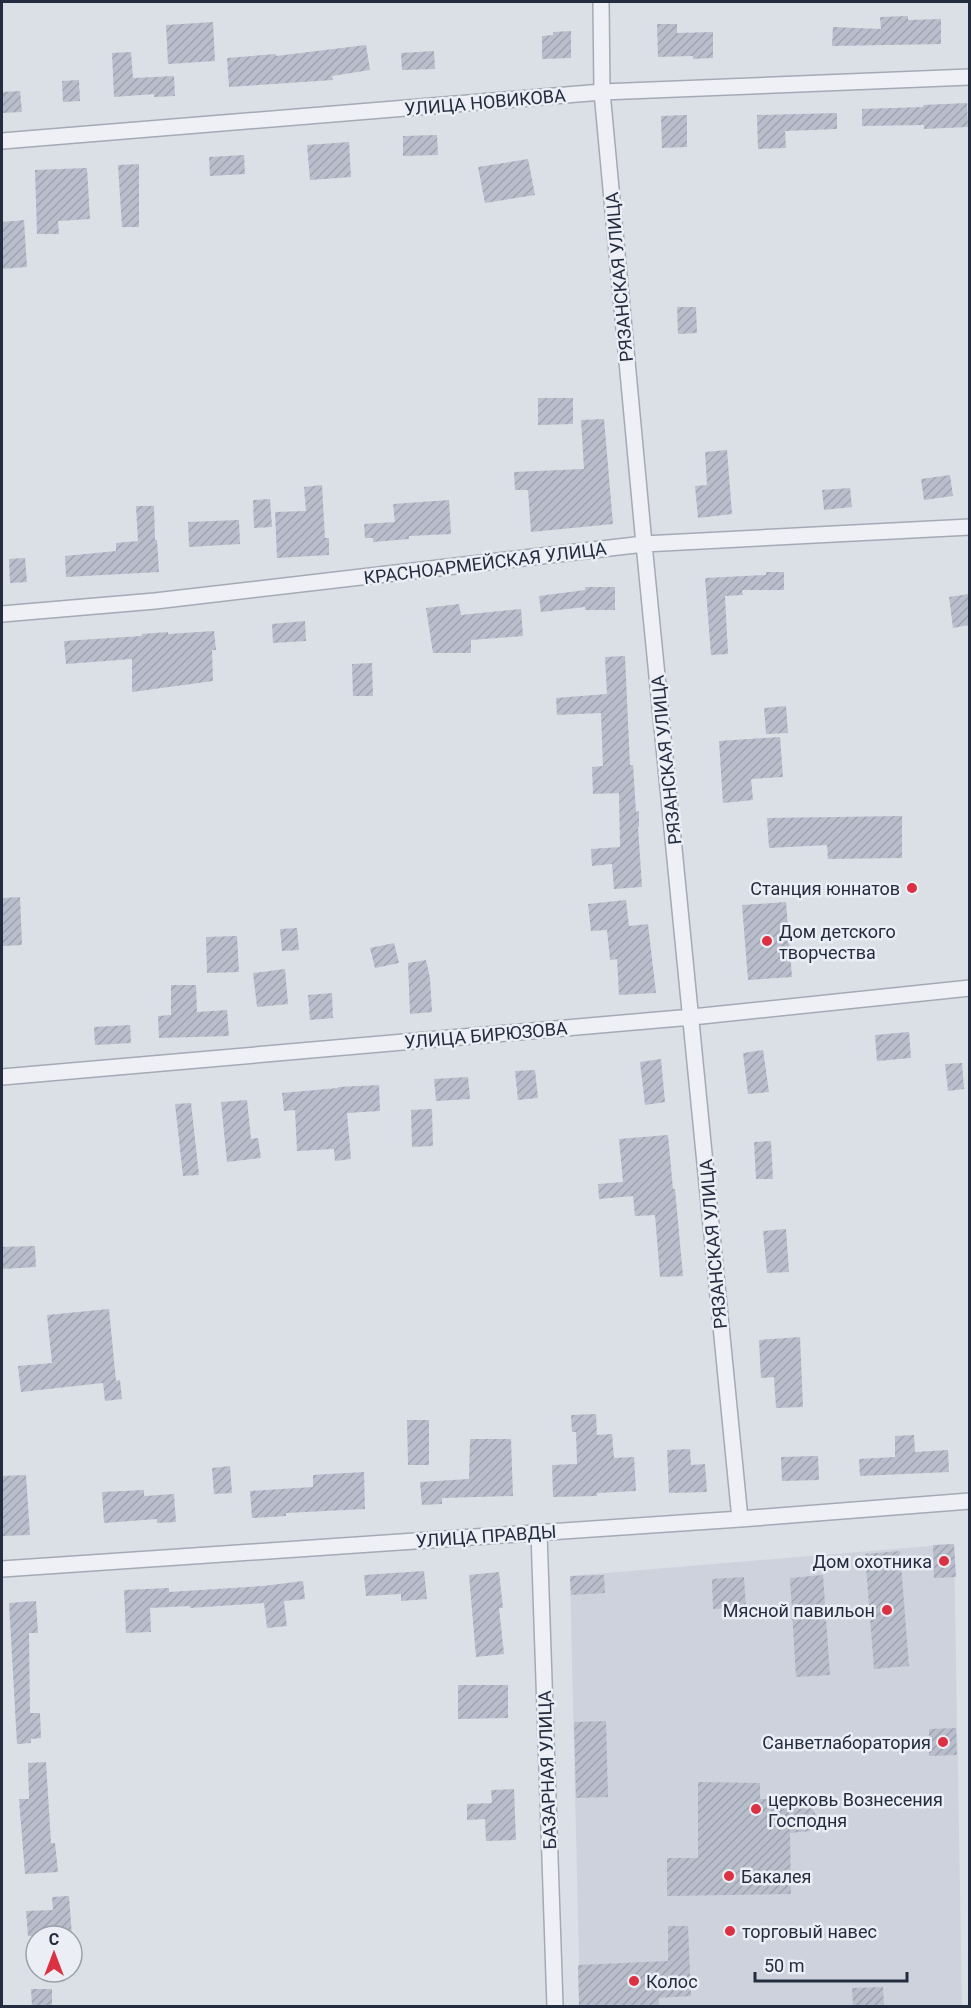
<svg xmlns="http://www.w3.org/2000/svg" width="971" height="2008" viewBox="0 0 971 2008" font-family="Roboto,sans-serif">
	<defs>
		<pattern id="building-hatch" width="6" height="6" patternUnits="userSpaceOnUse" patternTransform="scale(1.5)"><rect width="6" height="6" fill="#b8becb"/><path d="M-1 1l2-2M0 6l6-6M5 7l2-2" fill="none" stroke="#9ea3af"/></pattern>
	</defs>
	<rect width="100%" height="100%" fill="#dbe0e7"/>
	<path fill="#cdd2dd" d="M954,1544l8,461 -36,1h-346l-10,-430z"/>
	<path fill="url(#building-hatch)" d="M908,16v4l33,-1v25l-109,2 1,-19 48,2 -1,-12z
		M213,22l2,39 -47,3 -2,-39z
		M657,24h20v9l36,-1v26l-20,1v-3l-35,1z
		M571,31v27l-29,1v-23l11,-1v-3z
		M366,45l4,25 -38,6 1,4 -104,7 -2,-29 49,-4v2z
		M434,51l1,18 -33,1 -1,-17z
		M131,52l2,26 41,-2 1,20 -21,1v-3l-40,3 -2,-44z
		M79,80l1,21 -17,1 -1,-21z
		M20,91l2,21 -20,1v-21z
		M967,103l1,24 -44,2v-4l-62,1v-17l61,-2v-2z
		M837,113v16l-52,2 1,17 -28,1 -1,-34z
		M687,115v32l-25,1 -1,-32z
		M437,135l1,20 -35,1v-20z
		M349,142l2,35 -41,3 -3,-35z
		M244,155l1,19 -35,2 -1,-19z
		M528,159l7,36 -50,8 -7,-36z
		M139,164v63h-17l-4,-62z
		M87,168l3,51 -32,2 1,13h-22l-2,-64z
		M24,220l3,47 -25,2v-47z
		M677,307h19l1,26 -19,1z
		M538,398h35v26l-35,1z
		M604,419l9,105 -82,8 -3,-42h-13l-1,-18 70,-3 -3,-49z
		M727,450l5,64 -34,4 -3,-32 12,-1 -2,-33z
		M950,475l3,21 -29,4 -3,-21z
		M322,485l3,53h4v17l-52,3 -2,-46 31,-1 -2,-24z
		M850,488l2,19 -28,3 -2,-20z
		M270,499l2,28 -18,1 -1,-28z
		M449,500l2,34 -42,2v3l-36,3v-4h-8l-1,-14 31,-2 -2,-18z
		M136,506h18l1,34h2l2,32 -93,5 -1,-21 51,-5v-8l22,-2z
		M239,520l1,24 -51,3 -1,-25z
		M25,558l2,24 -17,1 -1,-24z
		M766,572h18v18h-42l1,5 -18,1 3,58 -17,1 -6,-77 61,-3z
		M585,587h30v23h-30v-3l-44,5 -2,-16 46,-6z
		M969,594v31l-16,3 -4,-31z
		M459,604l2,11 60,-6 2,27 -52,4v13h-38l-7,-45z
		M305,621l1,20 -33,2 -1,-19z
		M214,631l2,19h-4l1,31 -81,11v-33l-66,5 -2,-23 78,-5v-2l26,-2v2z
		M625,656l5,109h3l3,47 3,-1v16h-1l4,60 -28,2 -2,-25 -20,2 -1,-17 29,-2 -1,-54 -26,1 -1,-27 11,-1 -2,-53 -44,2 -1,-17 51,-4 -2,-37z
		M372,663l1,33h-20l-1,-32z
		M786,706l2,27 -22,1 -2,-26z
		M780,737l3,40 -32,2 2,21 -30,3 -4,-62z
		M902,816v42l-74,1 -1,-14 -58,3 -2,-30z
		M20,897l2,48 -20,1v-48z
		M626,900l3,26 19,-2 8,69 -37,2 -2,-36 -7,1 -3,-30 -16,1 -3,-27z
		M786,902l6,75 -44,3 -6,-75z
		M297,928l2,22 -17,1 -2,-22z
		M237,936l2,36 -32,1 -1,-36z
		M394,943l5,20 -24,5 -5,-20z
		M426,960l4,18 2,34 -22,2 -2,-51z
		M285,969l3,35 -31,3 -4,-34z
		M171,985h25l1,27 30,-2 2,26 -70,2 -1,-22 13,-1z
		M332,993l1,25 -23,2 -2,-25z
		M130,1025l1,18 -36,2 -1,-18z
		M909,1032l2,26 -34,3 -2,-26z
		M763,1050l6,42 -21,2 -5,-41z
		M661,1059l4,43 -20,3 -5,-43z
		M962,1063l2,26 -16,2 -3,-27z
		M535,1070l3,28 -20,2 -3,-29z
		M468,1077l2,22 -34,2 -2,-22z
		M379,1085l1,26 -33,2 4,46 -16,2 -1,-12 -37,2 -2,-41 -11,1 -2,-18 56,-5v-1z
		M247,1100l4,39 7,-1 3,20 -34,4 -6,-60z
		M191,1103l8,72 -16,1 -8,-72z
		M432,1109l1,37 -21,1 -1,-37z
		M668,1135l5,54h2l8,87 -23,1 -5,-62 -20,1 -2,-20 -34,3 -1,-15 25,-2 -4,-43z
		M771,1141l2,38h-17l-2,-37z
		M786,1229l3,43 -22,1 -4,-42z
		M35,1246l1,21 -34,2v-22z
		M109,1309l7,72 4,-1 2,19 -17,2 -2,-18 -82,9 -3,-26 34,-3 -5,-48z
		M800,1337l3,70 -27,1 -2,-31 -13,1 -2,-38z
		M596,1414l1,21 15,-1 2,24 20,-1 2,34 -39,2v3l-44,1 -1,-32 25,-1 -1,-32h-4l-1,-17z
		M407,1420h22v45h-21z
		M914,1435l1,17 33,-2 1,22 -89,4 -1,-17 36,-2v-21z
		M470,1439h41l2,57 -71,2v6l-20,1 -2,-23 49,-3z
		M690,1449l1,16 14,-1 2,28 -38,1 -2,-43z
		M818,1456l1,24 -37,1 -1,-24z
		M230,1466l2,27 -18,1 -2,-26z
		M364,1472l1,37 -79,4v3l-34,2 -2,-27 63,-4v-12z
		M26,1475l4,60 -28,1v-60z
		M144,1490v6l30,-2 2,28 -19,1v-4l-53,4 -2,-31z
		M954,1544l2,33 -22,1 -1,-33z
		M900,1551l9,115 -35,3 -9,-115z
		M424,1571l3,28 -26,2v-7l-35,2 -2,-21z
		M499,1572l4,36h-4l5,46 -28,3 -7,-82z
		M604,1575l1,18 -34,2 -1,-19z
		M823,1575l7,100 -34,2 -6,-99z
		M744,1577l2,30 -33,2 -1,-30z
		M303,1581l2,18 -21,2 3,25 -20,2 -3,-25 -74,5v-2l-40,2 1,24 -25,1 -2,-43 45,-2v4l94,-6z
		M36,1601l2,32h-9l1,80h10l1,25 -10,1v4l-14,1 -8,-141z
		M458,1685h50v33l-50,1z
		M606,1721l2,76 -32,1 -2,-76z
		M956,1728l1,27 -28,1v-27z
		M46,1762l5,81h4l3,29 -33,2 -6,-75h10l-1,-36z
		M698,1782l62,1v16h34l15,3 8,15 -7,14 -20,2 1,61 -124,2v-38h31z
		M514,1789l2,51 -30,1 -1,-22 -18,1v-16l25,-1 -1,-13z
		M69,1896l3,40h-44l-2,-25 27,-1 -1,-13z
		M668,1926h20l3,70 -32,2v9h-80l-1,-42 90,-4z
		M883,1987l1,20h-31l-1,-19z
		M31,1989h21v18h-20z"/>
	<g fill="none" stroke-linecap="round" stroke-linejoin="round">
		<defs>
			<path id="minor" d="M601,2l1,90 42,452 96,975
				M2,141l600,-49 368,-15
				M2,614l153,-13 489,-57 326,-17
				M2,1077l690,-60 278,-29
				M539,1533l16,473
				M2,1569l738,-50 230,-18"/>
		</defs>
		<use href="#minor" stroke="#a4aab5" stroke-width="18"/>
		<use href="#minor" stroke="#eef0f5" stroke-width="15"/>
	</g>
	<g fill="#db3143" stroke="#ebeff5" stroke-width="2">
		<circle cx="912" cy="888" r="6"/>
		<circle cx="767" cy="941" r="6"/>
		<circle cx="944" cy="1561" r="6"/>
		<circle cx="887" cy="1610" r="6"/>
		<circle cx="943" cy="1742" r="6"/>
		<circle cx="756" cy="1809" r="6"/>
		<circle cx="729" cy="1876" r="6"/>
		<circle cx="730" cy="1931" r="6"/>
		<circle cx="634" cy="1981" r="6"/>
	</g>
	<g text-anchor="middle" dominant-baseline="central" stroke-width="5" stroke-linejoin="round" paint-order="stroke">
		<g font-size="18" fill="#242c3f" stroke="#ebeff5">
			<text transform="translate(485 102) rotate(-5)">УЛИЦА НОВИКОВА</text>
			<text transform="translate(619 277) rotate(-95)">РЯЗАНСКАЯ УЛИЦА</text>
			<text transform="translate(485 563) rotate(-7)">КРАСНОАРМЕЙСКАЯ УЛИЦА</text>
			<text transform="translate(666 760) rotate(-96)">РЯЗАНСКАЯ УЛИЦА</text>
			<text transform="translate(486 1035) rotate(-5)">УЛИЦА БИРЮЗОВА</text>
			<text transform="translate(713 1244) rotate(-95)">РЯЗАНСКАЯ УЛИЦА</text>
			<text transform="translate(486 1536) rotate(-4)">УЛИЦА ПРАВДЫ</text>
			<text transform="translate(547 1770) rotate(-92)">БАЗАРНАЯ УЛИЦА</text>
		</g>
		<g font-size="18" fill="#242c3f" stroke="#ebeff5" text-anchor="start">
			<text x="900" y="888" text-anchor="end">Станция юннатов</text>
			<text x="779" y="931">Дом детского<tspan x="779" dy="21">творчества</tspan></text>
			<text x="932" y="1561" text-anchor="end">Дом охотника</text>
			<text x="875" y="1610" text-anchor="end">Мясной павильон</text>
			<text x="931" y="1742" text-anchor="end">Санветлаборатория</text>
			<text x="768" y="1799">церковь Вознесения<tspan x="768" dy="21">Господня</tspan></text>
			<text x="741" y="1876">Бакалея</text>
			<text x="742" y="1931">торговый навес</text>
			<text x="646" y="1981">Колос</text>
		</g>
	</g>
	<rect width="971" height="2008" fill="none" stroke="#242c3f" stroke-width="6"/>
	<g transform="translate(54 1954)"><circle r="28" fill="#ebeff5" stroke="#9ba1ac" stroke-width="1.5"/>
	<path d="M0-4.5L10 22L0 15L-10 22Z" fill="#db3143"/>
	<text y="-9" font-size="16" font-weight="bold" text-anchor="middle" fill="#242c3f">С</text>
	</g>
	<path d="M755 1972v9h152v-9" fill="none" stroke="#242c3f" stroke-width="3"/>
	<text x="764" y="1972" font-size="18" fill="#242c3f" stroke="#ebeff5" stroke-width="4.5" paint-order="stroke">50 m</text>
</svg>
